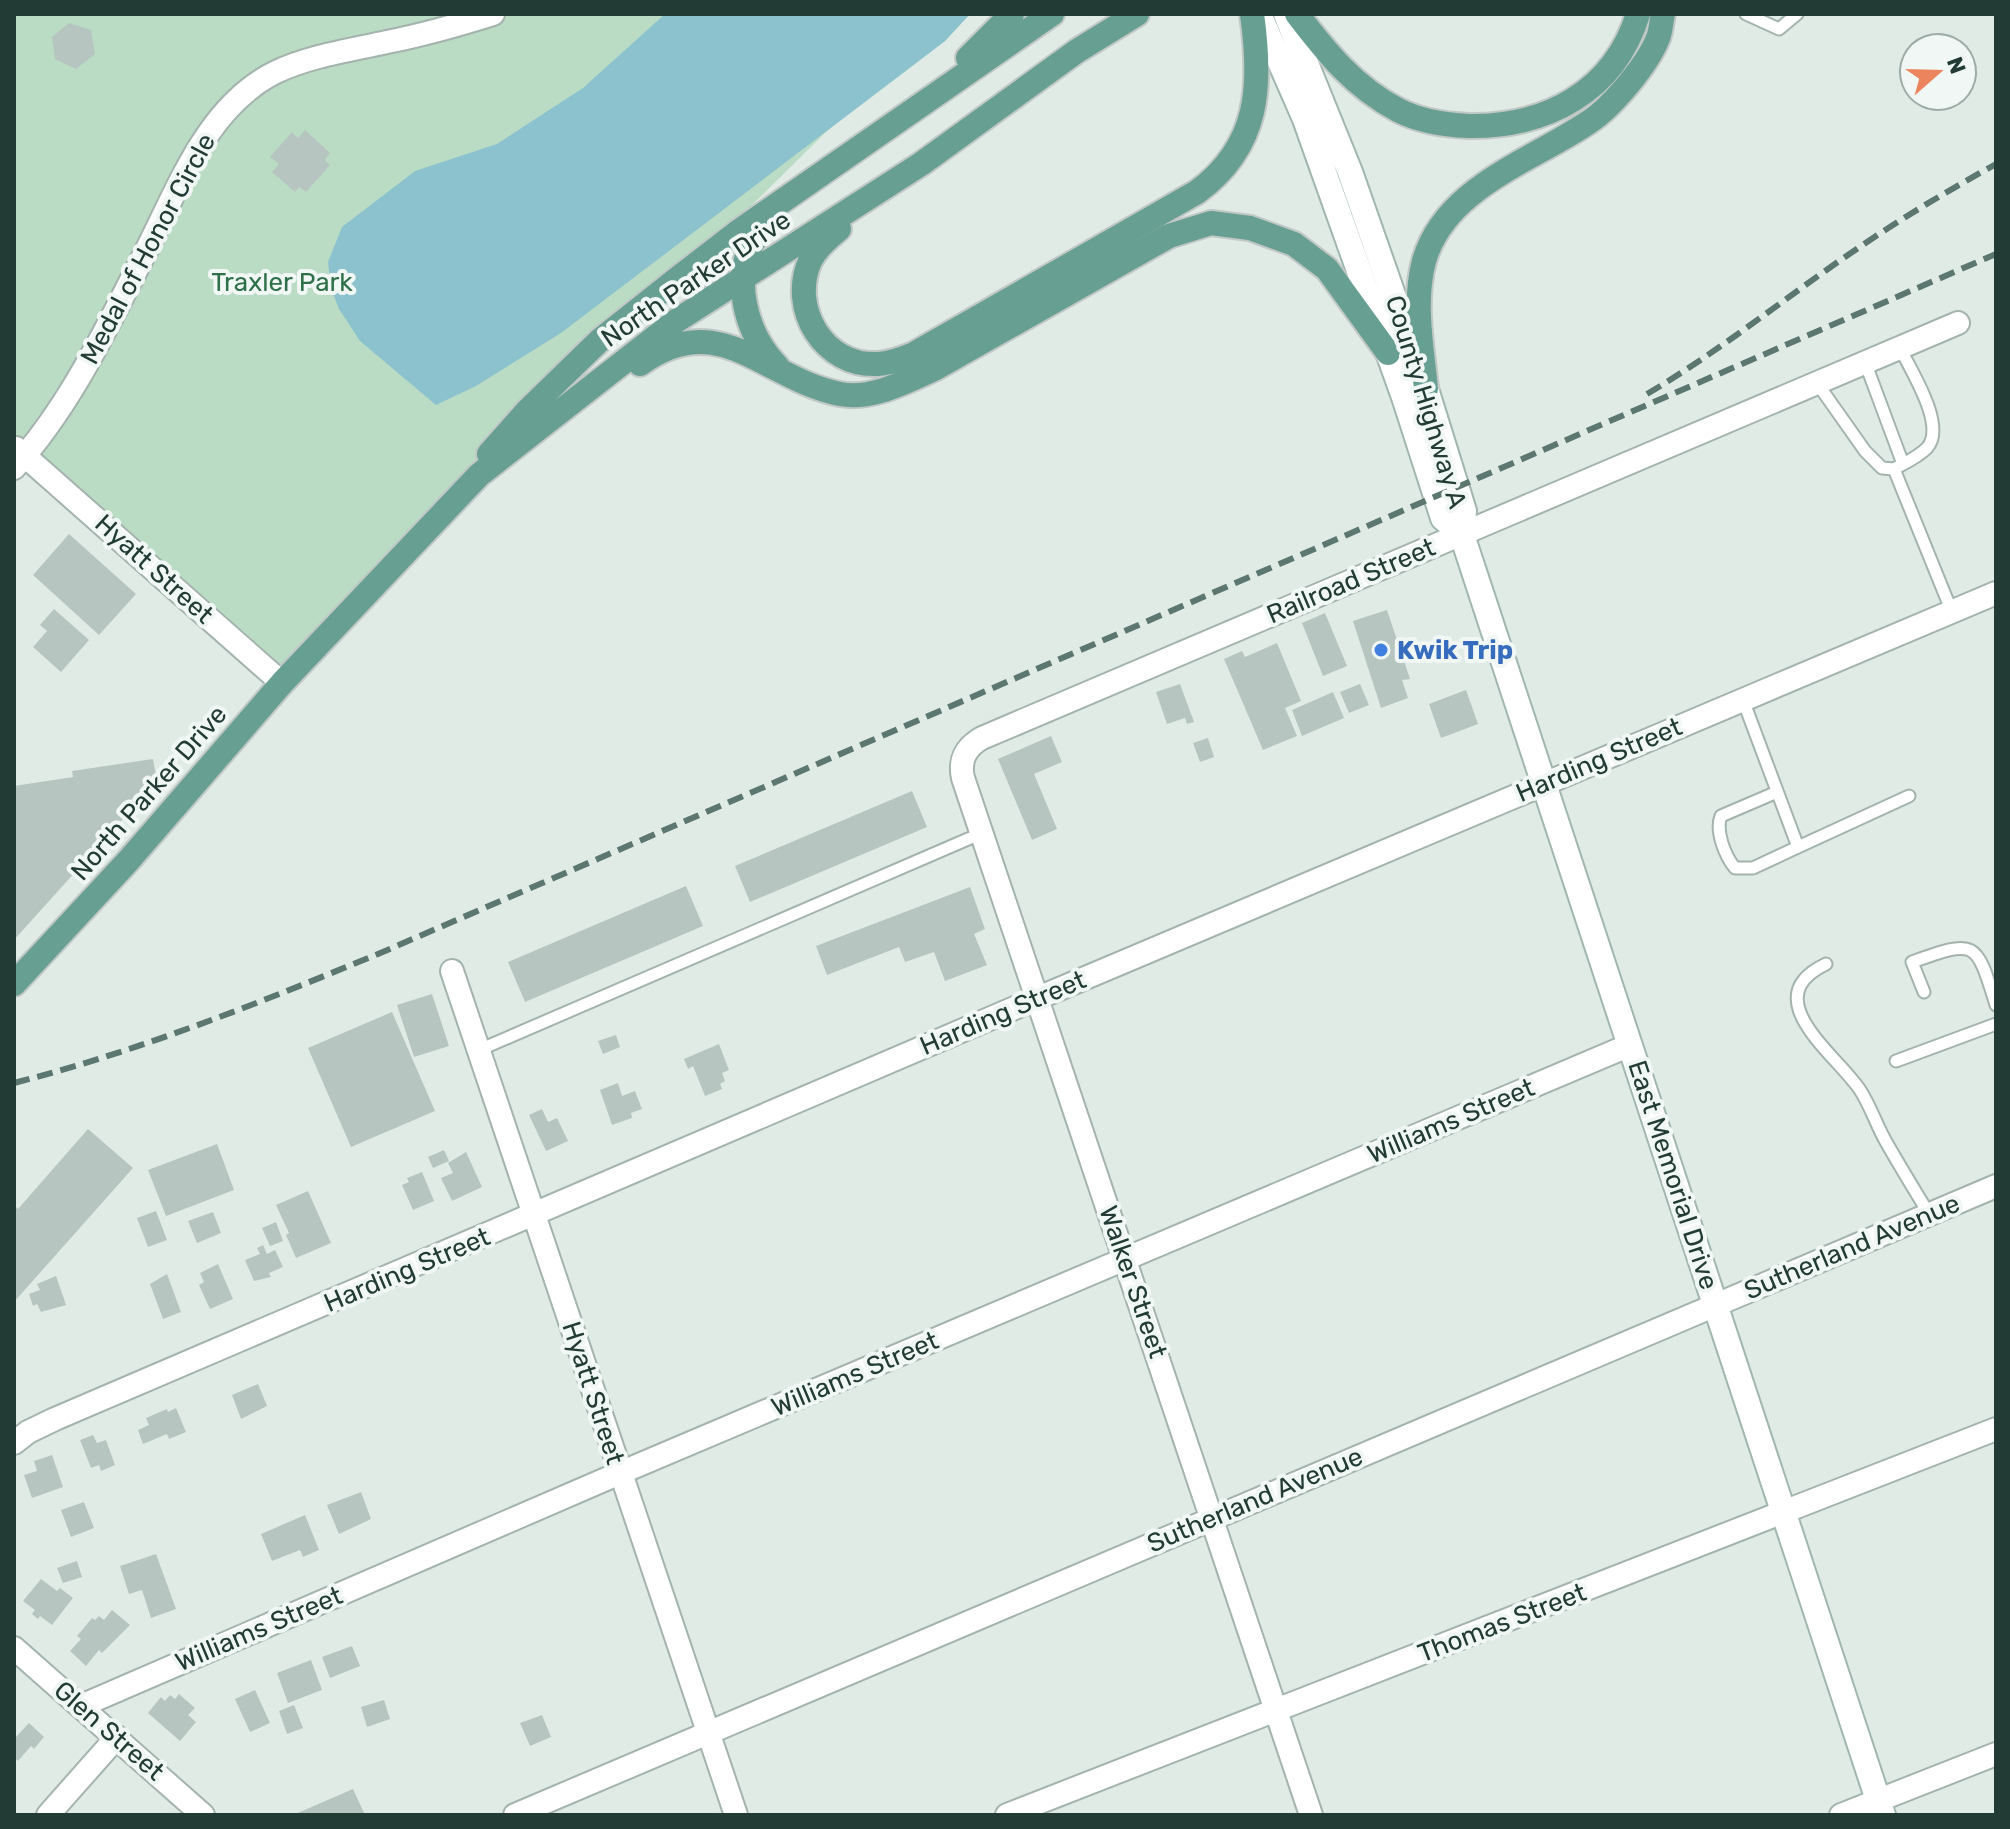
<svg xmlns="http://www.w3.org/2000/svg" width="2010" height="1829" viewBox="0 0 2010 1829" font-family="Rubik,sans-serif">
	<rect width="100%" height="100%" fill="#e1ebe6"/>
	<path fill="#badbc4" d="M14,14h956l-25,27 -117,89 -151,149 -78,62 -317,342 -256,-227 -12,12z"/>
	<path fill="#8bc2ce" d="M665,14h305l-25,27 -384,292 -85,53 -40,19 -76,-64 -21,-32 -8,-21 -3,-26 14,-35 73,-56 82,-27 86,-56z"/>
	<path fill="#b6c5c0" d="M69,23l22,7 4,24 -19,15 -21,-10 -3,-22z
		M305,130l25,23 -5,7 5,5 -24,27 -7,-5 -4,5 -23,-20 7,-8 -9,-7 22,-25 6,6z
		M69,534l67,60 -37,41 -66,-60z
		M54,609l35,31 -28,32 -28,-25 14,-16 -7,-6z
		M1387,610l23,69 -8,1 6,18 -27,10 -28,-87z
		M1325,613l22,53 -24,10 -21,-53z
		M1277,643l24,58 -16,7 12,28 -34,14 -39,-91 18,-8 3,6z
		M1180,684l14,38 -7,2 -2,-6 -18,6 -11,-32z
		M1360,684l9,21 -20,8 -9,-21z
		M1466,690l12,34 -37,14 -12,-34z
		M1333,692l11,26 -42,18 -10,-26z
		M1051,736l11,26 -28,12 23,55 -25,11 -34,-81z
		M1208,738l6,19 -14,5 -7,-19z
		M153,759l4,22 -143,159v-154l59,-9 -1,-6z
		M912,791l15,36 -177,75 -15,-36z
		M686,886l17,40 -178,76 -17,-40z
		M970,887l15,42 -11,5 13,31 -42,16 -11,-29 -29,10 -6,-15 -72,28 -11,-29z
		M432,994l17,52 -35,11 -17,-52z
		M392,1012l43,99 -84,36 -43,-99z
		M616,1035l4,12 -17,7 -5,-13z
		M719,1044l10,26 -7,3 3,8 -5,3 2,5 -17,7 -12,-30 -5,3 -4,-10z
		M618,1083l4,13 13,-5 7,18 -11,4 1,5 -20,7 -12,-35z
		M542,1109l6,13 9,-4 11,23 -22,10 -17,-36z
		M88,1129l45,39 -119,134v-97l4,4z
		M217,1144l17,46 -68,26 -18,-46z
		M444,1150l5,11 -16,7 -5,-11z
		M466,1152l16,35 -30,14 -11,-23 12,-5 -5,-10z
		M422,1172l12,29 -21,9 -11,-25 7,-3 -2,-4z
		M308,1191l23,52 -35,15 -10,-23 3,-2 -13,-28z
		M156,1211l11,29 -19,7 -11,-29z
		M213,1212l8,21 -24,10 -9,-22z
		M276,1222l7,19 -13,5 -8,-18z
		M263,1245l4,9 8,-4 8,17 -14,6 2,4 -17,4 -9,-21 15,-6 -3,-6z
		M218,1264l15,35 -23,10 -11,-24 5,-3 -4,-9z
		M167,1274l14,38 -18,7 -13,-35z
		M56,1276l10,29 -25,7 -4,-8 -4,2 -4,-12 11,-4 -3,-6z
		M258,1384l9,22 -26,13 -9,-24z
		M176,1408l10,24 -17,7 -2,-5 -24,10 -5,-14 11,-5 -3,-7 21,-9 1,3z
		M93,1435l4,8 9,-3 9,25 -14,6 -2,-6 -8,3 -11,-28z
		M52,1455l11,32 -31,11 -8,-23 13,-4 -3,-10z
		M361,1492l10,27 -32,15 -12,-29z
		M84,1502l10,26 -23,9 -10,-27z
		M305,1515l14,35 -16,7 -3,-7 -28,11 -11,-27z
		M156,1554l20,55 -25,9 -9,-28 -13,4 -9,-28z
		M77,1561l5,16 -19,6 -6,-15z
		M41,1579l16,12 3,-3 13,10 -21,27 -12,-9 -2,3 -6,-5 3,-4 -12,-9z
		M112,1610l18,15 -28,28 -3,-3 -13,16 -16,-15 11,-12 -4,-3 15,-18 3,2 4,-4 5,4z
		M352,1646l8,20 -30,12 -8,-21z
		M311,1660l11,30 -34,13 -11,-30z
		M255,1690l15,33 -20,9 -15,-33z
		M179,1694l16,14 -7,7 8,7 -16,19 -32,-28 13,-16 4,4 5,-6 5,4z
		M384,1700l6,19 -23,8 -6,-20z
		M294,1705l9,23 -16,6 -8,-23z
		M542,1715l9,22 -21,9 -10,-23z
		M29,1723l15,14 -10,12 -3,-3 -13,15 -4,-4v-22l2,2z
		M353,1789l12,26h-72z"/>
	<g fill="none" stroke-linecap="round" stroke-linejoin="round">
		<defs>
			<path id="service" d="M1746,14l33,15 18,-15
				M1900,348c11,23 47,78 27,100 -9,9 -22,15 -33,21l58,143
				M1865,362l38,102
				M1817,383l48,68 17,17 12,1
				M1743,700l55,147 111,-51
				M1777,792l-56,24c-6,15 4,40 14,52h18l45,-21
				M1826,964c-72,34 11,91 34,126 10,15 16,34 25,50 14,25 29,49 44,74
				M1924,992l-12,-30c64,-23 64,-22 84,43
				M479,1050l503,-217
				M1896,1061l100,-37"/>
			<path id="minor" d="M16,448l266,235
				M14,468c57,-63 94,-143 132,-217 33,-64 61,-145 130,-179 33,-16 75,-22 111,-30 36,-7 71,-17 106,-28
				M452,971l284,844
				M14,1443l14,-11 27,-13 983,-421 958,-405
				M14,1648l189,167
				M81,1706l539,-233 1010,-428
				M48,1815l69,-78
				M515,1815l1481,-629
				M1007,1815l989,-386
				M1311,1815l-348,-1037c-4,-18 3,-31 19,-40l976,-415
				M1841,1815l155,-61"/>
			<path id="secondary" d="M1259,14l46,105 100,281 38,118 19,17
				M1286,14l64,158 76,217 38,122 -2,24 421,1280"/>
			<path id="primary" d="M1297,14c29,38 57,73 101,96 21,11 47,15 71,16 77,1 145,-34 169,-112
				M968,58l44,-44
				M773,218c-5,6 -13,12 -17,19 -26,41 -10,97 21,129
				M839,229c-11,10 -22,18 -29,32 -21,48 14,106 68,103 13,-1 24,-5 36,-10l283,-162c63,-46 65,-107 55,-178
				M640,364c80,-58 124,15 200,30 32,6 65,-12 94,-25l235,-133 42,-13 39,5 44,16 33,25 61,84
				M1426,389c-4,-42 -13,-86 -2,-128 21,-74 108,-100 165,-139 23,-15 59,-58 69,-84 3,-7 3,-16 5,-24
				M489,454l39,-44 71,-69 78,-62 62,-48 313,-217
				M14,984l115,-124 153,-177 197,-208 197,-154 245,-157 156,-113 60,-37"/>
		</defs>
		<use href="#service" stroke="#a4b3ad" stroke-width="15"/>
		<use href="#minor" stroke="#a4b3ad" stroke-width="26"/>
		<use href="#secondary" stroke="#a0b6af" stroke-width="28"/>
		<use href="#primary" stroke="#c1c8c6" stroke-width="28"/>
		<use href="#service" stroke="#fff" stroke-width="11"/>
		<use href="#minor" stroke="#fff" stroke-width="22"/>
		<use href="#secondary" stroke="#fff" stroke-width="24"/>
		<use href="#primary" stroke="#679f92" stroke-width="24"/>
		<path stroke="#5c7670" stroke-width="6" stroke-dasharray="16 8" stroke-linecap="butt" d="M1647,394c76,-45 144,-101 217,-150 43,-29 87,-55 132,-80
			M14,1083c125,-32 245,-80 364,-129l1618,-700"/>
	</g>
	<circle fill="#3f7fe0" stroke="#f1f7f4" stroke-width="3" cx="1381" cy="650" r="8"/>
	<g text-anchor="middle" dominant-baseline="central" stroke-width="8" stroke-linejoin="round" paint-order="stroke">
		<g font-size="26" fill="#223b35" stroke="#f1f7f4">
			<text transform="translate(148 249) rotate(-62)">Medal of Honor Circle</text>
			<text transform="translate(696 279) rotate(-34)">North Parker Drive</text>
			<text transform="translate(1426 402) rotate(73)">County Highway A</text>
			<text transform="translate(154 569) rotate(42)">Hyatt Street</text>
			<text transform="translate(1351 581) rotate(-23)">Railroad Street</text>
			<text transform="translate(1599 760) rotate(-23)">Harding Street</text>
			<text transform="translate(149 793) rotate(-49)">North Parker Drive</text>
			<text transform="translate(1003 1013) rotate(-23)">Harding Street</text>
			<text transform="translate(1451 1121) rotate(-23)">Williams Street</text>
			<text transform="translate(1673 1175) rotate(72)">East Memorial Drive</text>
			<text transform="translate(1852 1247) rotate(-23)">Sutherland Avenue</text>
			<text transform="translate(407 1270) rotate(-23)">Harding Street</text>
			<text transform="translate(1133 1282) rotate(71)">Walker Street</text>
			<text transform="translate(855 1374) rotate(-23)">Williams Street</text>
			<text transform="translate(593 1393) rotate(72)">Hyatt Street</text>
			<text transform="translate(1255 1500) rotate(-23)">Sutherland Avenue</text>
			<text transform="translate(1502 1623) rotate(-21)">Thomas Street</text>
			<text transform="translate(259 1629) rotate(-23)">Williams Street</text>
			<text transform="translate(109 1731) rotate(41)">Glen Street</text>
		</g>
		<g font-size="26" fill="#2e7049" stroke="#f1f7f4">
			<text x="282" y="282">Traxler Park</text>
		</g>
		<g font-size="26" font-weight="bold" fill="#366cbe" stroke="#f1f7f4" text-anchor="start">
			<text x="1397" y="650">Kwik Trip</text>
		</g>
	</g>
	<rect width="2010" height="1829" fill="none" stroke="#223b35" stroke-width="32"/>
	<g transform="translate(1938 72) rotate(70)"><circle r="38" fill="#f1f7f4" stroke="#9eaca8" stroke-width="2"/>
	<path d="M0-6L14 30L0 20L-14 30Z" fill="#ec845d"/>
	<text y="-12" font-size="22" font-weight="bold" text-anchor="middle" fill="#223b35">N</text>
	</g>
</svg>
